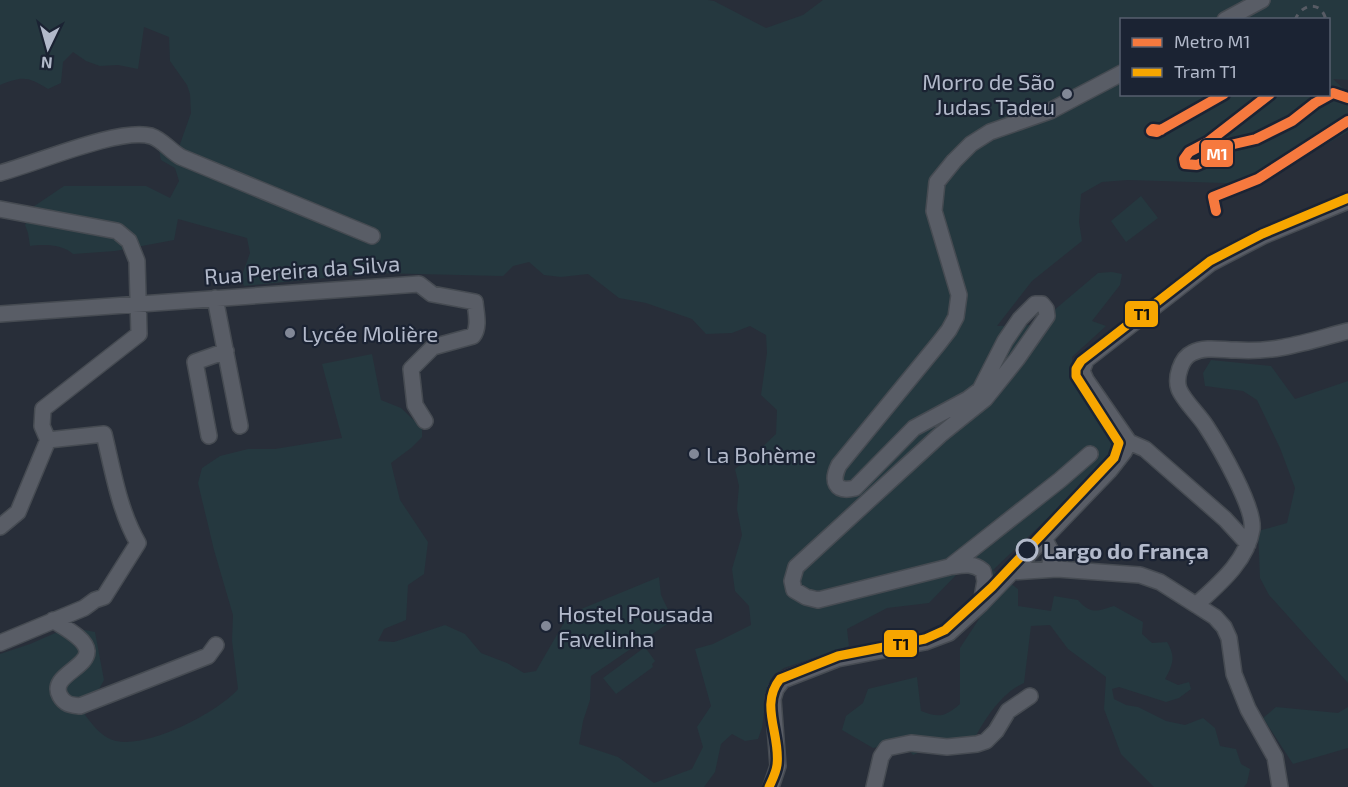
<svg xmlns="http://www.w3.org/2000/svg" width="1348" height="787" viewBox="0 0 1348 787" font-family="'Exo 2',sans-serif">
	<rect width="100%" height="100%" fill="#282e39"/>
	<path fill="#25383f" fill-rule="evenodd" d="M0,0h708l6,1 52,27 37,-13 20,-15h525v80l-15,-1 15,14v39l-92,52 -128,-4 -26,2 -21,12 -2,28 3,19 -50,40 -35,45 36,-1 13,-8 52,-44 14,-1 10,2 -2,11 -28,36 14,5 -34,31v19l6,14 34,51v11l-9,14 -110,104 25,19v17l33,5 3,-15 24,4c13,15 19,11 36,6l29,16 -1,12 10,9 15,-1c9,15 6,22 -2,37l13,6 11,-3 2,7 -12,9 -13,4 -47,-15 -7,2 2,10 12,6 12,2 28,14 19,4 18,-7 12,10 5,18 16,3 5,15 9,5 -3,14 -3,4h-90l-33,-33 -17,-45 2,-32 -38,-28 -18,-24 -19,1 -7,57c-22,9 -41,38 -51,59l-26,-2 -34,15 -11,-13 -29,6 -31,-18 4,-14 17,-13 5,-14 49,-12 4,34c18,7 24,6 39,-7v-56l19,-29 -3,-36 8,-6 -25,-5 -30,31 -42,5 -40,21 2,17 -65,22 -11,8 -6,13 -5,39 -4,11 -13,2 -13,-7 -11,10 -6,28 -11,15h-704v-133l30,-10 39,-17 26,5 9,48 -19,35c6,8 14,18 23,23 29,17 110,-25 130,-49l-6,-48 1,-26 -19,-65 -16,-67 4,-15 18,-12 28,-7h27l67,-11 -20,-74 50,-10 9,46 20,8 21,20v9l-11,11 -20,15 9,37 28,42 -4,32 -16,11 -2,35 -22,9 -6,12 16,1 51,-17 20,9 16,19 26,10 17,10 12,-2 33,-57 90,-37 2,18 12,25 -82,56 -1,24 -7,21 -4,23 39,13 36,26 38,-14 11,-22 -6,-20 14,-21 -16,-57 18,-5 38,-19 -2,-19 -14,-15 -3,-22 10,-34 -5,-26 2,-23 -4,-17 20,-15 21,-20 1,-24 -16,-15 6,-42 -1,-18 -16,-9 -18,7 -26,1 -14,-15 -46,-16 -27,-5 -31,-24 -27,3 -17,-2 -15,-13 -16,4 -10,10 -128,-3 -131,13 -3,-8 9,-25 -3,-15 -69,-19 -4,21 -59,11 -42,3c-10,-10 -30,-10 -43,-8l-2,-13 -3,-8 8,-18 31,-21h82l24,12 9,-17 -4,-13 -14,-8 -2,-10 10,-7 10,4 12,-34 -1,-19 -3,-9 -17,-24 -1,-24 -25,-10 -6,42 -20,-4 -18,1 -14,-5 -13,-9 -10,10 -2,21 -13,6c-20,-13 -26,-13 -48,-4zM1122,20h206v74h-206z
		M1141,196l17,22 -32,24 -15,-21z
		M1211,360l60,6 24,33 53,-18v302l-79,-88 -9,-17 -2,-47 29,-8 8,-35 -15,-40 -23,-48 -14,-9 -38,-5 -2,-13z
		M645,647l10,14 -3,3 1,3 -37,27 -13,-16z
		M1276,707l62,6 10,-6v41l-55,16 -30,-46z"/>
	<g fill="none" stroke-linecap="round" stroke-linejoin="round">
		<defs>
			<path id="minor" d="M1225,20l37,-20
				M0,173c35,-9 119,-46 151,-37 12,4 19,15 30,21l191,79
				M0,209l117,22 12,10 8,20 2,73 -96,75 -1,17 6,14
				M215,298l25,128
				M0,314l419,-30 13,10 43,8c1,11 5,25 -2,34l-40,11 -22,22 4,36 10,16
				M209,436l-14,-74 31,-11
				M1129,442l-43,-62 -4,-9 4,-11 125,-97 52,-27 85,-35
				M1129,442l16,7 80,70 23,25
				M0,527l18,-15 30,-72 56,-6c9,37 15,76 34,109l-34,54 -9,3 -11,8 -84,35
				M1044,538l8,15 -3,16
				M952,565l108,-85 30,-26
				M1010,572l47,-3 83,6 20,7 55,35 9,10 5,11 5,36 14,35 27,48 5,30
				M981,604l4,-23 -2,-10c-10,-9 -21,-6 -34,-4l-131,33 -12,-3 -12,-7 -2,-9 4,-14 144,-132 45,-36 32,-40 30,-43 -1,-7 -4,-5h-7l-15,15 -15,22 -25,49 -12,9 -54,29 -59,60c-20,5 -24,-7 -16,-23l100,-122 10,-13 7,-13 3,-22 -25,-84 3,-29 17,-21 17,-17 19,-12 60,-21 72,-38
				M1196,605c23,-21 51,-44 56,-76 3,-21 -33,-83 -46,-103 -7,-11 -23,-26 -27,-37 -4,-11 2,-31 13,-36 13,-7 30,-3 44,-3 41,3 73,-9 112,-19
				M53,620c10,7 33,18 34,31 1,17 -38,25 -27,45 5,9 12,9 20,10l128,-50 8,-11
				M771,787l7,-21 -5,-67 3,-10 7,-9 54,-21 88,-17 24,-9 32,-29 129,-134 14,-18 5,-10
				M874,787l7,-30 6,-9 24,-5 36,4 30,-3 9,-3 10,-10 12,-20 22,-15"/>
		</defs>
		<use href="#minor" stroke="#464b52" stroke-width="18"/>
		<use href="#minor" stroke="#595d66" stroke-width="15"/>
		<path stroke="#575b64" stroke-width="1.5" d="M1018,559l26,-16"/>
		<path stroke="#575b64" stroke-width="3" stroke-dasharray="6 6" stroke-linecap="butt" d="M1295,20c7,-17 26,-20 31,0
			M1270,94l-62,48 -19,10 -5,7 1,5 12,1 9,-4 24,-16 26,-6 36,-18 23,-18 18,-10 15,5
			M1161,130l-8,-1 -2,2 6,1 67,-38
			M1216,211l-3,-14 45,-18 90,-58"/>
		<defs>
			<path id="tram-1" d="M769,787c3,-7 7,-14 8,-22 4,-30 -18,-60 3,-86l58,-23 87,-17 20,-9 47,-43 122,-129 5,-15 -43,-67v-7l5,-8 129,-100 52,-27 86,-36"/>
		</defs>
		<use href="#tram-1" stroke="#1b2333" stroke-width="14"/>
		<use href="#tram-1" stroke="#f7a600" stroke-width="9"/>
		<defs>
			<path id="metro-1" d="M1270,94l-62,48 -19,10 -5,7 1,5 12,1 9,-4 24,-16 26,-6 36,-18 23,-18 18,-10 15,5
				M1161,130l-8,-1 -2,2 6,1 67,-38
				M1216,211l-3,-14 45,-18 90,-58"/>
		</defs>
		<use href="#metro-1" stroke="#1b2333" stroke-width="15"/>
		<use href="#metro-1" stroke="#f6793e" stroke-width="10"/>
	</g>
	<g fill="#828897" stroke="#1b2333" stroke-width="2">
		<circle cx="1067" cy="94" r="6"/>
		<circle cx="290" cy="333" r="6"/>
		<circle cx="694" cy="454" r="6"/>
		<circle cx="546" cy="626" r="6"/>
	</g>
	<circle fill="#1b2333" stroke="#b2b9ca" stroke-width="3" cx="1027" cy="550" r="10"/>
	<g text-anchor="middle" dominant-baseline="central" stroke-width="4.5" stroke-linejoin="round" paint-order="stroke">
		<g font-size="22" fill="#b2b9ca" stroke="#1b2333" text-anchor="start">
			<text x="1055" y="81" text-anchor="end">Morro de São<tspan x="1055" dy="25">Judas Tadeu</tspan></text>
			<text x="302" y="333">Lycée Molière</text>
			<text x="706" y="454">La Bohème</text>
			<text x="558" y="613">Hostel Pousada<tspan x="558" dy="25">Favelinha</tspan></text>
		</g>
		<g font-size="22" fill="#b2b9ca" stroke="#1b2333">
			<text transform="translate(302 269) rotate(-4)">Rua Pereira da Silva</text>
		</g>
		<g font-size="22" font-weight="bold" fill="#b2b9ca" stroke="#1b2333" text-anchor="start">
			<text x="1043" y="550">Largo do França</text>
		</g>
	</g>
	<g stroke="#1b2333" stroke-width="2">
		<rect x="1200" y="139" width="34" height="29" rx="6" fill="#f6793e"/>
		<rect x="1124" y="300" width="35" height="28" rx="6" fill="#f7a600"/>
		<rect x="883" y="629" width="35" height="29" rx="6" fill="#f7a600"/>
	</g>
	<g font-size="16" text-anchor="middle" font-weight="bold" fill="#fff">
		<text x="1217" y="160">M1</text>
	</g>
	<g font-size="16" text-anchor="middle" font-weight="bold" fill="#111">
		<text x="1142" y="320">T1</text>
		<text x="901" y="650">T1</text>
	</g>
	<rect x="1120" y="18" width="210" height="78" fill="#1b2333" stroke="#575f6f" stroke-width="1.5"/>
	<rect x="1132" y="38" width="30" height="9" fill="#f6793e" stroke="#575f6f" stroke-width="1.5"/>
	<text x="1174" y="48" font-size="18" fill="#b2b9ca">Metro M1</text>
	<rect x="1132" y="68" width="30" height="9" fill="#f7a600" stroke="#575f6f" stroke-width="1.5"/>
	<text x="1174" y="78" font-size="18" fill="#b2b9ca">Tram T1</text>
	<g transform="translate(48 48) rotate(185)" stroke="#1b2333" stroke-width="4.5" paint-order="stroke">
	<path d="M0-4.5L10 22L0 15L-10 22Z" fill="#b2b9ca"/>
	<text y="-9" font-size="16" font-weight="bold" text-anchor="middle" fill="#b2b9ca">N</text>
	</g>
</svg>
